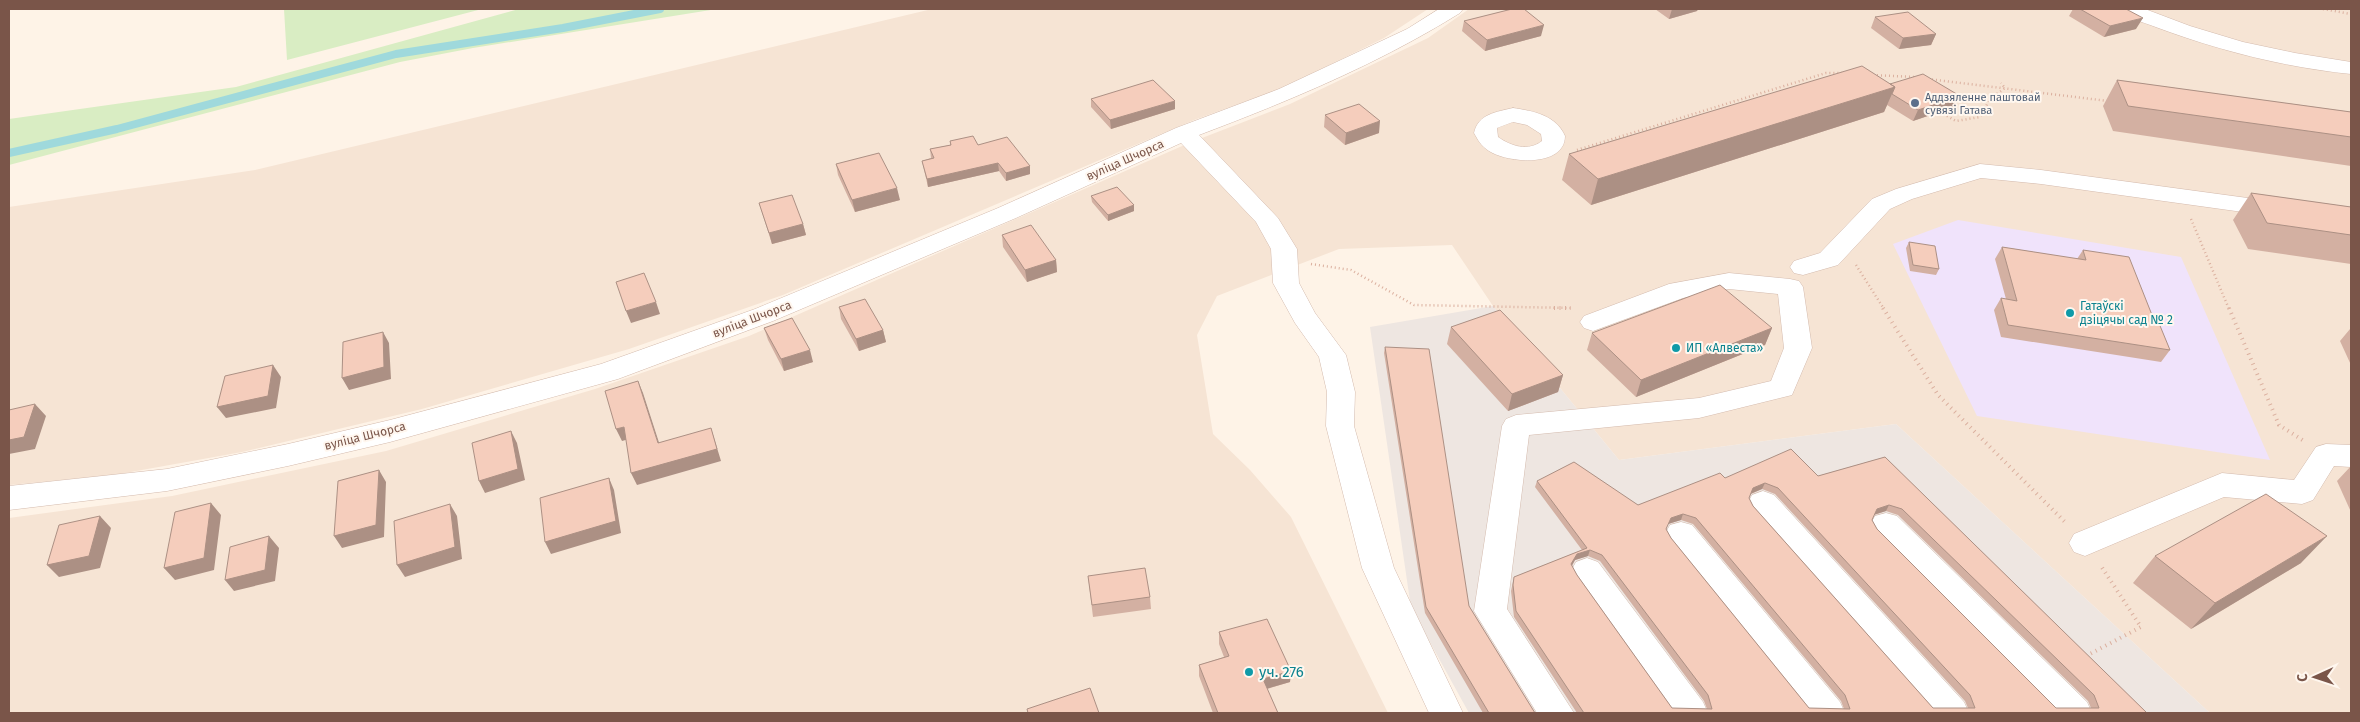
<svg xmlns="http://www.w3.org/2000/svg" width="2360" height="722" viewBox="0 0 2360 722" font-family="'Fira Sans',sans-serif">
	<rect width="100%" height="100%" fill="#fef3e7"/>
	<path fill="#f6e4d4" d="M932,9h496l-44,29 -99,49 -91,33 -411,175 -154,54 -207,60 -180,43 -128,23 -105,10v-278l246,-37z
		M1469,9h882v704h-141l-314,-289 -277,36 -126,-154 -41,-61 -113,4 -122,47 -20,39 16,99 37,36 41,47 97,196h-1379v-195l163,-22 214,-45 209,-62 154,-53 440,-193 101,-39 138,-66z"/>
	<path fill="#eee6e1" d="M1493,306l126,154 277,-36 314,289h-741l-58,-105 -41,-281z"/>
	<path fill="#f0e3fb" d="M1958,220l223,37 89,203 -293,-44 -84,-172z"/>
	<path fill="#d9edc3" d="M284,9h198l-195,51z
		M519,9h198l-244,39 -73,14 -391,103v-46l227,-32z"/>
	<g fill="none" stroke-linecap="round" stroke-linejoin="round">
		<path stroke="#9fd9dc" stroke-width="8" d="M9,153l108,-24 279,-75 167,-26 97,-19"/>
		<defs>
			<path id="minor" d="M1439,9h24l-3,4c-82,51 -171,88 -261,122l79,83 19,31 2,34 16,30 31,42 9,37 -1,34 40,142 69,145h-34l-67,-145 -36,-142 1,-34 -8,-35 -24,-34 -22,-40 -2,-34 -15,-27 -75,-79 -165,75 -243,103 -155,58 -228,63 -102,24 -121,25 -158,19v-24l158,-17 121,-25 102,-24 211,-56 154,-55 243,-101 178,-80 103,-39 128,-60z
				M2119,9h26l45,17 53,16 52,11 56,9v12c-68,-7 -134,-24 -198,-48 -10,-4 -28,-8 -34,-17z
				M1513,108c20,3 43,7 52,28 0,32 -58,27 -76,15 -8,-5 -11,-11 -15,-18 4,-19 22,-21 39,-25zM1513,122l14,3 14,9 1,7c-14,11 -31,5 -44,-4l-1,-9z
				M1980,164l61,6 310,42v15l-310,-43 -60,-6 -69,21 -22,10 -52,56 -35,10 -9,-2 -4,-6 4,-6 26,-8 52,-54 24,-10z
				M1729,273l61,6 9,2 4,6 9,61 -20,47 -93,23 -170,17 -22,174 67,104h-37l-63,-102 28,-185 4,-7 10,-4 183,-17 72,-17 13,-33 -6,-54 -49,-5 -46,9 -90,33 -9,-3 -4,-6 4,-6 85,-32z
				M2326,444l25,1v22l-17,-1 -21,34 -11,4 -78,-7 -139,59 -11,-4 -5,-9 5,-9 148,-61 72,7 22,-33z
				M1763,491l11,4 190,207 5,11h-39l-178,-202 -4,-8 4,-8z
				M1886,513l11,3 190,186 5,11h-40l-177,-179 -5,-9 5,-9z
				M1681,522l11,3 148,177 5,11h-38l-137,-170 -5,-9 5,-9z
				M1587,558l11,4 105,140 5,11h-37l-95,-133 -5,-9 5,-9z"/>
		</defs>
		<use href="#minor" stroke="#d4bbae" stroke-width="1"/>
		<path stroke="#dbb09f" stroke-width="2.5" stroke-dasharray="1 3" stroke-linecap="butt" d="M2323,9l28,5
			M1873,75l41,2
			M1928,79l180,22
			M1940,112l16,9 24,-4 10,-18 15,-11 -4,-5
			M1577,150l249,-77h16
			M2191,219l38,90
			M1311,264l40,6 63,35 157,3
			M1856,265l28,44"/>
		<path stroke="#dbb09f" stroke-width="4" stroke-dasharray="1 4.5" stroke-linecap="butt" d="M1554,308h17
			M1883,308l55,87 127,127
			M2229,308l50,117 25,16
			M2086,656l55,-29 -40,-61"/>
		<use href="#minor" fill="#fff" fill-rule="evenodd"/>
	</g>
	<path fill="#d3b0a2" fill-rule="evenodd" d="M1655,9h43l-1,2 -28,8z
		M2073,9h53l10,20 -32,8 -35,-21z
		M1875,17l61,17 -5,11 -32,4 -28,-21z
		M1464,21l77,15 -56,15 -23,-20z
		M2117,80l234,32v54l-238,-35 -10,-25z
		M1890,84l70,12 -6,11 -41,14 -26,-16 -3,7 -293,93 -29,-25 7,-26z
		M1091,99l84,10 -64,20 -20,-22z
		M1325,115l54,18 -34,12 -21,-18z
		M950,141l28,4 52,29 -24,7 -7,-10 -71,16 -6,-26 9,-3 -1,-9 20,-4z
		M836,164l64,36 -45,12 -17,-37z
		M2251,193l100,14v57l-103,-15 -15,-29z
		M1091,196l43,9v6l-26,10 -16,-19z
		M759,203l44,21 3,11 -34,9z
		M1002,235l54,25 1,12 -30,10 -24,-35z
		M1909,242l30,27 -3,6 -26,-4 -4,-23z
		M2002,247l75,12 6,-9 69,65 18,35 -9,12 -160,-25 -7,-27 7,-12 5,1 -11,-40z
		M839,307l44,23 3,12 -27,9 -18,-32z
		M1451,327l112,48 -5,17 -50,19 -61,-67z
		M764,328l49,34 -29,9 -16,-31z
		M1772,328l-7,17 -129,52 -49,-47 5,-17z
		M2350,329h1v36l-11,-24z
		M1385,347l84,259 66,107h-52l-58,-100 -41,-260z
		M1885,457l262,256h-570l-63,-96 -3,-26 3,-14 68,-27 -47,-63 2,-6 101,24 87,-27 93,-2zM1762,489l13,5 190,207 3,7h-35l-180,-202 -4,-8 2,-4zM1886,511l12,4 190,186 3,7h-35l-179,-179 -5,-9 2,-5zM1681,520l12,4 148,177 3,8 -35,-1 -138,-170 -5,-9 2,-5zM1588,556l12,5 104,140 3,8 -35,-1 -95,-133 -5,-9 3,-6z
		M2351,466v46l-14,-31z
		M2155,556l146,7 -110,66 -58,-46z
		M1088,576l62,21 1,12 -58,8z
		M1219,632l72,39 -1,11 -23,7 11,24h-65l-14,-37v-11l25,-8 -5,-13z"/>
	<path fill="#ac9084" d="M1672,9h26l-1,2 -28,8z
		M2143,18l-7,11 -32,8 6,-11z
		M1544,25l-3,11 -56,15 2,-11z
		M1936,34l-5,11 -32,4 4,-11z
		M1895,87l-11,25 -293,93 7,-26z
		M1960,96l-6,11 -41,14 5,-11z
		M1175,101v8l-64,20 -1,-9z
		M1380,121l-1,12 -34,12 1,-12z
		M998,163l1,8 -71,16 -1,-8z
		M1030,166v8l-24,7v-8z
		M897,188l3,12 -45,12 -3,-12z
		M1134,205v6l-26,10v-6z
		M803,224l3,11 -34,9 -3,-11z
		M1056,260l1,12 -30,10 -2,-12z
		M656,302l4,12 -29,9 -5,-12z
		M1772,328l-7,17 -129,52 5,-17z
		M883,330l3,12 -27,9 -3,-12z
		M383,332l6,11 2,36 -42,11 -7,-12z
		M810,350l3,12 -29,9 -3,-12z
		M273,365l8,12 -5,31 -50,10 -9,-11z
		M1563,375l-5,17 -50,19 4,-17z
		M638,381l5,12 20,62 -5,-12z
		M35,404l11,12 -11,33 -26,5v-14z
		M624,427l5,12 -7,2 -6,-12z
		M711,428l10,33 -84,24 -6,-12z
		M511,431l6,12 8,37 -40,13 -6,-12z
		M379,470l7,12 -2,55 -42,11 -8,-12z
		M609,478l5,12 7,43 -70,21 -6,-12z
		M1765,483l-3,6 -12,5 3,-6z
		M211,503l10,12 -7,55 -39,10 -11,-12z
		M450,504l7,12 5,43 -57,18 -8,-12z
		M1889,505l-3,6 -13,4 4,-6z
		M1683,514l-2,6 -13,4 3,-6z
		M100,516l11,12 -11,40 -41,9 -12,-12z
		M269,536l10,12 -4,33 -41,10 -9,-11z
		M2327,536l-26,27 -110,66 24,-26z
		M1590,550l-2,6 -13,4 -6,10 2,-6 6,-10z
		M1291,671l-1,11 -28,8 1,-11z"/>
	<path fill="#f5cdbc" stroke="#ac9084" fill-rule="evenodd" d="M1512,9h12l20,16 -57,15 -23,-19z
		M2080,9h46l17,9 -33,8z
		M1908,12l28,22 -33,4 -28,-21z
		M1862,66l33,21 -297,92 -29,-25z
		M1923,74l37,22 -42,14 -26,-16 3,-7 -5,-3z
		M1153,80l22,21 -65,19 -19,-21z
		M2117,80l234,32v25l-223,-31z
		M1359,104l21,17 -34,12 -21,-18z
		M973,136l5,9 29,-8 23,29 -24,7 -8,-10 -71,16 -5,-18 12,-3 -4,-9 21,-4 -1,-4z
		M879,153l18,35 -45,12 -16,-36z
		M1117,187l17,18 -26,10 -17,-19z
		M2251,193l100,14v28l-84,-12z
		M792,195l11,29 -34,9 -10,-30z
		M1031,225l25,35 -31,10 -23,-35z
		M1909,242l26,4 4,23 -26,-4z
		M2002,247l84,13 -3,-10 46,7 23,58 4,1 14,34 -162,-25 -7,-27 16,3z
		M644,273l12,29 -30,9 -10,-29z
		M1720,285l52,43 -131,52 -49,-47z
		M865,299l18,31 -27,9 -17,-32z
		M1500,310l63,65 -51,19 -61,-67z
		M792,318l18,32 -29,9 -17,-31z
		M383,332l1,35 -42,11 1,-36z
		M1385,347l44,2 40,257 66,107h-46l-63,-106z
		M273,365l-5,31 -51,11 8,-31z
		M638,381l20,62 53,-15 6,21 -86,24 -7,-46 -8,2 -11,-38z
		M35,404l-11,33 -15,3v-30z
		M511,431l7,38 -39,12 -7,-38z
		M1791,449l27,27 67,-19 262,256h-563l-68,-102 -3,-26 1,-8 73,-29 -50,-67 37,-19 64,43 82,-32 5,5zM1765,483l13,5 192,207 5,13h-42l-180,-202 -4,-8 4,-10zM1889,505l13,4 192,186 5,13h-43l-179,-179 -5,-9 5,-11zM1683,514l13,4 149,177 5,14 -41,-1 -138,-170 -5,-9 5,-11zM1590,550l12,5 106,140 4,14 -40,-1 -95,-133 -6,-11 6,-10z
		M379,470l-3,55 -42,11 4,-55z
		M609,478l7,43 -71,21 -5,-44z
		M2266,494l61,42 -112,67 -60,-47z
		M211,503l-7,55 -40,10 11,-56z
		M450,504l5,43 -58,18 -3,-44z
		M100,516l-11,40 -42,9 12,-40z
		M269,536l-4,34 -40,10 5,-33z
		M1145,568l5,29 -58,8 -4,-29z
		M1267,619l24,52 -28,8 15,34h-60l-19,-48 30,-9 -10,-24z
		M1090,688l9,25h-71l-1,-4z"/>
	<circle fill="#5c6f8a" stroke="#fff7ef" stroke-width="2" cx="1915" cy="103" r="5"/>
	<g fill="#0f9aa8" stroke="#fff7ef" stroke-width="2">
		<circle cx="2070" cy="313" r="5"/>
		<circle cx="1676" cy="348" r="5"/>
		<circle cx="1249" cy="672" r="5"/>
	</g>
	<g text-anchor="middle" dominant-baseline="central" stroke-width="4" stroke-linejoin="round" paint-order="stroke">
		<g font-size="11" fill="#4e5e75" stroke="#fff7ef" text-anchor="start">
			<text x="1925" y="97">Аддзяленне паштовай<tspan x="1925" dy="13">сувязі Гатава</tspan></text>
		</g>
		<g font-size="12" fill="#7a5549" stroke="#fff7ef">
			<text transform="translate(1125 160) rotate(-24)">вуліца Шчорса</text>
			<text transform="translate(752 319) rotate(-21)">вуліца Шчорса</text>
			<text transform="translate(365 436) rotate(-14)">вуліца Шчорса</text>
		</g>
		<g font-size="12" fill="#0d838f" stroke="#fff7ef" text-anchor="start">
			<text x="2080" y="306">Гатаўскі<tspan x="2080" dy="14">дзіцячы сад № 2</tspan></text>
			<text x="1686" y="348">ИП «Алвеста»</text>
		</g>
		<g font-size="15" fill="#0d838f" stroke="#fff7ef" text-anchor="start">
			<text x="1259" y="672">уч. 276</text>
		</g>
	</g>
	<rect width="2360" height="722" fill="none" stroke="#7a5549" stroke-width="20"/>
	<g transform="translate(2315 677) rotate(267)" stroke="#fff7ef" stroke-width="4" paint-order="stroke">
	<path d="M0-4L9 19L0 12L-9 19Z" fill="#7a5549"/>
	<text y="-8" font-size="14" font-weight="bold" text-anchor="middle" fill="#7a5549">С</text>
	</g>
</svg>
